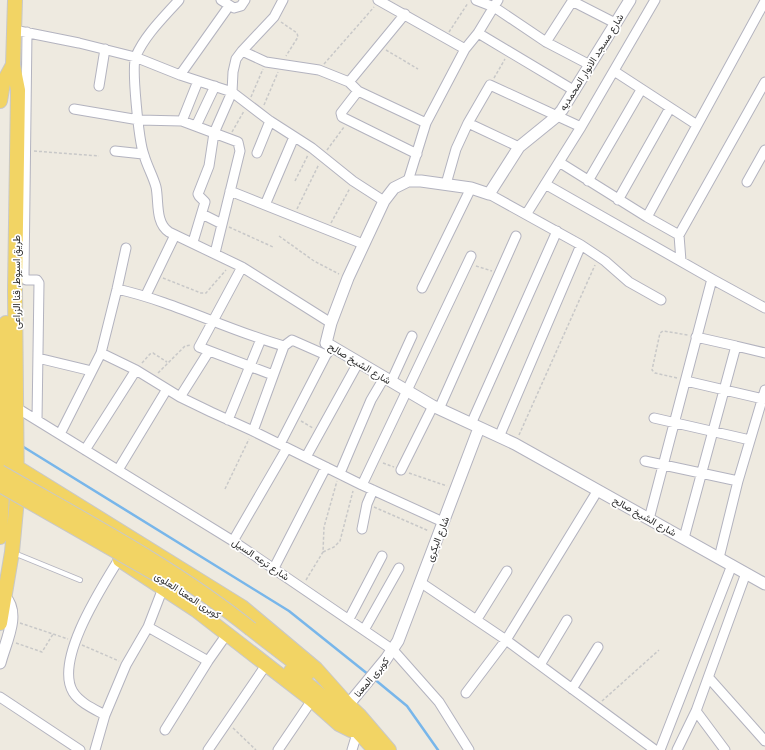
<svg xmlns="http://www.w3.org/2000/svg" width="765" height="750" viewBox="0 0 765 750" font-family="'Open Sans',Vazirmatn,sans-serif">
	<rect width="100%" height="100%" fill="#eeeae0"/>
	<g fill="none" stroke-linecap="round" stroke-linejoin="round">
		<path stroke="#78b6ea" stroke-width="2.5" d="M22,446l267,165 80,64
			M373,678l34,28 31,44"/>
		<defs>
			<path id="service" d="M14,553l66,27"/>
			<path id="minor" d="M179,0c-15,17 -34,35 -43,56 -5,10 3,86 8,99 3,11 9,21 12,32 3,14 -1,36 13,45l73,35 89,56
				M221,0l13,8 7,-2 4,-6
				M378,0l87,49
				M476,0l18,7 52,35 44,23
				M572,1l43,22
				M14,30l65,13 56,14 45,18 52,17 38,29 42,27 41,33 31,20
				M27,32l-3,244 2,4h11l2,3 -2,137
				M478,33l97,58
				M546,42l27,-42
				M242,51l24,11 53,8 30,12 9,9 68,32
				M614,71l83,54
				M180,75l49,-69
				M349,82l56,-68
				M99,86l6,-37
				M358,91l-17,22 1,4 75,37
				M74,109l65,11 43,1 56,21 2,9 -25,102
				M182,121l16,-40
				M468,123l51,24
				M196,126l19,-40
				M115,151l28,3
				M257,153l13,-32
				M559,162l88,55 32,18
				M408,181l18,-58 39,-74 13,-16 20,-33
				M588,181l53,-91
				M747,182l18,-32
				M446,184l10,-35 12,-26 22,-38 91,42
				M545,184l167,95
				M230,191l133,53
				M489,194l92,51 24,16 24,21 32,18
				M618,200l52,-92
				M265,205l29,-68
				M527,213l54,-86 74,-127
				M202,214l20,10
				M647,217l118,-216
				M193,242l12,-40 -6,-6 -1,-2 11,-28 5,-33 18,-41 1,-20 3,-13 6,-8 32,-34 9,-17
				M681,261l-2,-26 86,-153
				M242,267l-43,80 74,28
				M422,288l49,-100
				M117,289c58,13 110,41 167,57
				M146,295l29,-60
				M736,346l29,7
				M101,353l35,17 44,27 31,15 42,19 109,54 81,37
				M38,358l54,13
				M686,381l77,18
				M391,382l21,-46
				M180,397l29,-46
				M17,408l216,133 160,109 46,52 30,48
				M439,409l77,-173
				M654,418l96,22
				M228,420l33,-81
				M471,424l86,-193
				M253,431l31,-85 8,-6 34,15
				M60,434l41,-81 16,-64 9,-41
				M499,437l82,-192
				M280,444l46,-89 4,-5
				M85,450l51,-80
				M306,457l52,-94
				M645,461l93,20
				M118,470l49,-81
				M401,470l32,-64
				M340,473l31,-73 13,-22
				M362,485l109,-229
				M649,519l63,-240 53,29
				M362,529l5,-25 6,-14
				M684,538l52,-192 -40,-9
				M233,541l54,-93
				M719,558l19,-77 27,-91
				M274,568l52,-101
				M420,582l86,58 149,110
				M349,619l33,-63
				M477,619l30,-48
				M148,627l60,34
				M364,630l35,-62
				M540,665l27,-45
				M709,678l56,63
				M572,689l26,-42
				M466,693l40,-53 92,-150
				M0,697l80,53
				M696,711l29,39
				M105,715l21,-50 22,-38 15,-39
				M165,730l43,-69 19,-27
				M95,750l10,-35c-11,-6 -25,-12 -32,-23 -19,-32 29,-105 46,-133
				M208,750l58,-85
				M278,750l34,-50
				M352,750l6,-20
				M660,750l72,-185
				M677,750l19,-39 50,-138"/>
			<path id="tertiary" d="M630,0l-68,110 -6,7 -37,30 -30,47 -18,-6 -50,-7h-13l-14,7 -10,13 -36,77 -17,45 -5,20 107,63 82,38 250,140
				M0,663c5,-20 21,-49 5,-66
				M348,705l38,-46 12,-18 81,-213"/>
			<path id="trunk" d="M11,75l2,-10 2,-65
				M0,101l3,-18 10,-18
				M18,468l224,139 74,62 32,36
				M0,537l6,-133v-81
				M120,560l76,50 116,90 27,24 12,6h7
				M0,623l12,-71 5,-53 -2,-208 3,-201 -5,-25
				M251,629l57,44
				M291,671l45,37 39,42
				M342,699l17,16 30,35"/>
		</defs>
		<use href="#service" stroke="#b3b3bf" stroke-width="6"/>
		<use href="#minor" stroke="#b3b3bf" stroke-width="11"/>
		<use href="#tertiary" stroke="#b3b3bf" stroke-width="13"/>
		<use href="#trunk" stroke="#c8c8c8" stroke-width="16"/>
		<path stroke="#c8c8c8" stroke-width="1.5" stroke-dasharray="3 2" stroke-linecap="butt" d="M281,22l16,11 1,4 -12,19
			M449,32l19,-29
			M386,50l32,19
			M324,64l50,-57
			M494,78l11,-19
			M251,97l12,-28
			M264,105l14,-33
			M232,132l12,-21
			M327,150l17,-23
			M34,151l65,5
			M295,181l13,-26
			M297,209l22,-45
			M331,223l19,-35
			M229,227l44,20
			M279,236l35,25 25,13
			M476,266l16,5
			M163,278l38,15h5l20,-23
			M142,363l8,-9 3,-1 14,9
			M158,373l27,-27 6,-1
			M677,378l-22,-5 -3,-3 8,-37 3,-2 25,4
			M301,421l12,7
			M519,435l76,-170
			M383,463l11,4
			M409,473l38,13
			M225,489l24,-50
			M374,507l55,24
			M323,552l11,-5 6,-6 13,-50
			M306,580l17,-28 1,-25 13,-46
			M20,623l48,16
			M16,643l26,9 11,-18
			M82,645l37,16
			M602,701l57,-51
			M233,728l23,22"/>
		<use href="#service" stroke="#fff" stroke-width="4.5"/>
		<use href="#minor" stroke="#fff" stroke-width="9"/>
		<use href="#tertiary" stroke="#fff" stroke-width="11"/>
		<use href="#trunk" stroke="#f2d464" stroke-width="14"/>
		<defs>
			<path id="trunk-bridge" d="M0,472c85,49 174,95 251,157
				M0,485l170,97"/>
		</defs>
		<use href="#trunk-bridge" stroke="#c8c8c8" stroke-width="16" stroke-linecap="butt"/>
		<use href="#trunk-bridge" stroke="#f2d464" stroke-width="14"/>
	</g>
	<g text-anchor="middle" dominant-baseline="central" stroke-width="3.5" stroke-linejoin="round" paint-order="stroke">
		<g font-size="10" fill="#2d2d2d" stroke="#fff">
			<text transform="translate(591 62) rotate(-58)">شارع مسجد الانوار المحمديه</text>
			<text transform="translate(16 282) rotate(-90)">طريق اسيوط, قنا الزراعى</text>
			<text transform="translate(360 363) rotate(31)">شارع الشيخ صالح</text>
			<text transform="translate(645 516) rotate(29)">شارع الشيخ صالح</text>
			<text transform="translate(437 539) rotate(-69)">شارع البكرى</text>
			<text transform="translate(261 559) rotate(34)">شارع ترعه السيل</text>
			<text transform="translate(188 595) rotate(33)">كوبرى المعنا العلوى</text>
			<text transform="translate(371 677) rotate(-50)">كوبرى المعنا</text>
		</g>
	</g>
</svg>
